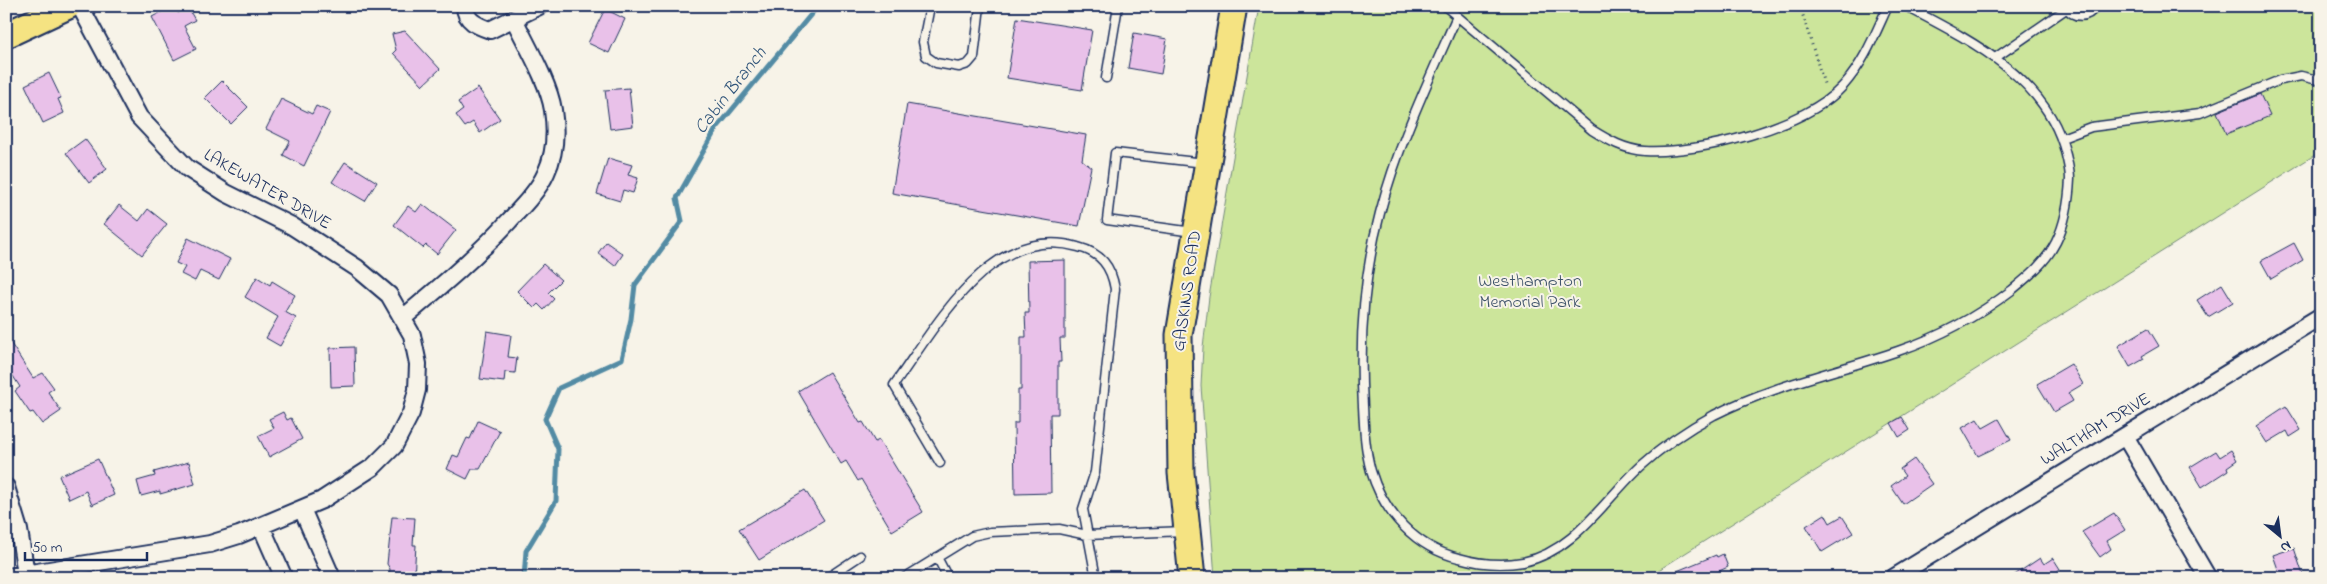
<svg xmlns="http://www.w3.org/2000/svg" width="2327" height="584" viewBox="0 0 2327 584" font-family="'Indie Flower',sans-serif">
	<rect width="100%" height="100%" fill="#f7f3e8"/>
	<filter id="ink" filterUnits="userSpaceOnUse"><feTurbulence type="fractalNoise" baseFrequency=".02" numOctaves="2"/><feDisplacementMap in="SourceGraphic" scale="10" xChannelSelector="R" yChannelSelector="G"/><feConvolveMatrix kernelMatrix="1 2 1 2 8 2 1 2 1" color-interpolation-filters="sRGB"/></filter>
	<g filter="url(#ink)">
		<path fill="#cce59b" stroke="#748a7c" d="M1259,6h1057l5,9v136l-675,427h-431l-14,-192 2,-39 6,-50z"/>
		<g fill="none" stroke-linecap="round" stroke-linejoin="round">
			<path stroke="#538ba4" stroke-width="5" d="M524,578l2,-27 30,-50 2,-52 -13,-30 14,-31 63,-29 9,-40 4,-34 47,-64 -5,-23 39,-69 102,-123"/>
		</g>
		<path fill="#e9c1e9" stroke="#1b2f5e" d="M173,6l5,7 10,-5 7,12 -11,6 12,23 -22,11 -22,-43z
			M605,9l20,10 -16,34 -21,-10z
			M1017,18l75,12 -10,60 -75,-12z
			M405,31l35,38 -17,16 -30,-32 3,-3 -4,-16z
			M1134,33l33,6 -6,35 -33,-6z
			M49,73l12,25 -3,1 6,14 -21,10 -18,-38z
			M222,81l26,26 -17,17 -26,-26z
			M478,88l22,31 -20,14 -7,-11 -8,5 -9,-12 7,-5 -5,-8z
			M629,88l4,38 -23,3 -5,-39z
			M2260,94l10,22 -44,18 -9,-22z
			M281,99l31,15 4,-8 14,6 -26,54 -21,-11 7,-14 -24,-12z
			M907,104l179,31 -4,25 9,7 -12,59 -187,-33z
			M85,139l22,30 -18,14 -23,-30z
			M608,158l24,7 -4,10 10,3 -5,15 -10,-3 -3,11 -23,-7z
			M345,162l32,20 -12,19 -33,-19z
			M422,204l34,26 -19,24 -11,-9 -3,3 -29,-23 14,-19 8,6z
			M119,205l20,16 9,-12 19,15 -25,31 -38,-31z
			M188,238l42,21 -11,21 -19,-9 -5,10 -14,-7 4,-7 -9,-4z
			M606,242l17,12 -8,12 -17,-13z
			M2294,243l9,17 -32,19 -10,-18z
			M1065,260v78h-5l1,24h-3v52h-8l1,79 -36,1 -1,-71h4v-33h3v-53h5l-1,-24h4l-1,-52z
			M543,264l18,16 -13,13 6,6 -10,11 -6,-6 -4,4 -17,-17z
			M257,277l13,8 2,-4 23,14 -10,17 11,6 -16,28 -14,-8 12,-21 -33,-20z
			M2222,284l11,18 -25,15 -11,-17z
			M2148,328l11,18 -17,10 2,3 -14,8 -12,-21z
			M487,331l24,4 -3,22 9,1 -2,15 -10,-1 -1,10 -24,-3z
			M6,336l27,42 10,-5 11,15 -6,4 13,19 -19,13 -9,-12 -3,1 -15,-22 5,-4 -14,-22z
			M354,347l1,39 -24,1 -1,-39z
			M2071,364l12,20 -15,9 5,8 -19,11 -17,-28z
			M829,372l31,51 3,-1 12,20 4,-2 44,72 -31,19 -31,-52 -3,2 -12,-20 -5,3 -43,-73z
			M2286,406l15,24 -11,7 -3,-6 -20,12 -11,-17z
			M283,412l4,8 4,-2 11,21 -33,18 -11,-21 16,-8 -5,-9z
			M1902,417l8,13 -11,7 -8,-14z
			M1977,419l6,9 16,-9 12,21 -33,16 -16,-28z
			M478,421l22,10 -20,38h-8l-5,10 -20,-10 6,-14 5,2 9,-19 3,1z
			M2231,450l6,10 -10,7 1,3 -26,17 -12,-20 26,-16 4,6z
			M98,459l16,36 -22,10 -6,-14 -17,8 -10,-23z
			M1914,459l18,25 -29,20 -12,-18 14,-10 -5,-7z
			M189,462l6,22 -35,10v-3l-19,5 -4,-15 18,-5 -1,-4z
			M805,490l19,30 -65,40 -20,-31z
			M2114,513l11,17 -18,11 4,8 -11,8 -18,-25z
			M1825,514l5,9 12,-7 11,17 -31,19 -16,-26z
			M392,517l23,1 -2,27h3l-2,33h-25l1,-9 -3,-5z
			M2294,548l10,30h-23l-8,-23z
			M1723,554l5,13 -24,11h-44l56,-23 1,2z
			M2040,558l4,6 9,-6 7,11 -9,7 1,2h-42z"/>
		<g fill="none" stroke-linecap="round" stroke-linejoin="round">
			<defs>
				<path id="lane" d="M930,6l-7,36 3,14 10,7 23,4 9,-3 6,-7 6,-51
					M1445,6l147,124c16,10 33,20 53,21 54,3 161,-24 198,-65 21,-23 32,-52 45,-80
					M2065,6c8,13 23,13 31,0
					M1457,16c-28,64 -59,128 -77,197 -17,64 -21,128 -17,193 1,21 2,44 8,65 12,41 45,77 88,87 21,6 42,8 64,4 51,-10 82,-63 118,-96 22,-20 47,-37 73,-51 59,-30 123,-43 184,-64 41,-14 80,-35 114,-61 17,-14 34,-28 44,-48 10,-20 13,-41 14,-63 0,-8 -2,-15 -4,-24 -18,-77 -96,-115 -161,-149
					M1995,58l71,-49
					M1106,78l12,-72
					M2062,138l29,-11 109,-14 80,-33 21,-4 17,4 3,2
					M1193,232l-86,-12 8,-67 90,10
					M940,463l-46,-78c42,-58 97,-163 184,-138 23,6 33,19 37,42l-20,183 -12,37 13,69
					M937,557l11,21
					M827,578l33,-22
					M904,578l68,-42 18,-4 69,-3 28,6 98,-4"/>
				<path id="street" d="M465,6c0,15 13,20 25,24l49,-24
					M403,318c37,-31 73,-61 106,-97 13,-14 29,-30 37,-48 9,-19 10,-43 7,-63 -4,-27 -27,-66 -39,-91
					M2125,436l83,142
					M6,487l13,43 7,44
					M302,509l30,69
					M261,526l23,52
					M6,577l204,-33 29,-9 83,-35 51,-33 21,-21 17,-33 6,-23 1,-26 -6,-29 -23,-40 -32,-27 -65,-42 -66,-33 -39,-25 -48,-51 -59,-111
					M1893,578l428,-262"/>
				<path id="primary" d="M6,35l62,-29
					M1192,578l-11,-105 -2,-138 55,-329"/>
			</defs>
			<use href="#lane" stroke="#1b2f5e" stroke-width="11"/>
			<use href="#street" stroke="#1b2f5e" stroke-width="20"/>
			<use href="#primary" stroke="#1b2f5e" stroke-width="29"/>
			<path stroke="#1b2f5e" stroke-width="3" stroke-dasharray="1 4" stroke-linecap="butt" d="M1800,6l25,81"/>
			<use href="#lane" stroke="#f7f3e8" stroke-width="8"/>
			<use href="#street" stroke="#f7f3e8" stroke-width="16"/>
			<use href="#primary" stroke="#f5e382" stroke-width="25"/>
		</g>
	</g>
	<g text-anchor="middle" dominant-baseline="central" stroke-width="4" stroke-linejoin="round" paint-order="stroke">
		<g font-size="18" fill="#1b2f5e" stroke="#f7f3e8">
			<text transform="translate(267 190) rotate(30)">LAKEWATER DRIVE</text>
			<text transform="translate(1188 291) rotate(-82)">GASKINS ROAD</text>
			<text transform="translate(2096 430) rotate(-31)">WALTHAM DRIVE</text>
		</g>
		<g font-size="18" fill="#3e536a" stroke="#f7f3e8">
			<text x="1530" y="282">Westhampton<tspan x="1530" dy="21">Memorial Park</tspan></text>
		</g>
		<g font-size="19" font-style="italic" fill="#32567b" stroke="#f7f3e8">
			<text transform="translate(731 91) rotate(-52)">Cabin Branch</text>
		</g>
	</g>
	<rect width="2327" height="584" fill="none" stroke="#f7f3e8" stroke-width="25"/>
	<rect x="12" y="12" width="2302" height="559" fill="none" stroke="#1b2f5e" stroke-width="2" filter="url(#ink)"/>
	<g transform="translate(2280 536) rotate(151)" stroke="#f7f3e8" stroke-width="4" paint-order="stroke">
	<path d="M0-4L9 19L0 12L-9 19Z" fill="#1b2f5e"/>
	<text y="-8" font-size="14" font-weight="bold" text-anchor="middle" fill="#1b2f5e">N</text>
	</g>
	<path d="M25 552v8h122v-8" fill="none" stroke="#1b2f5e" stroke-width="2.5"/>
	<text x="32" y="552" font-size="15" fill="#1b2f5e" stroke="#f7f3e8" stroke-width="4" paint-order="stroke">50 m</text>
</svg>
